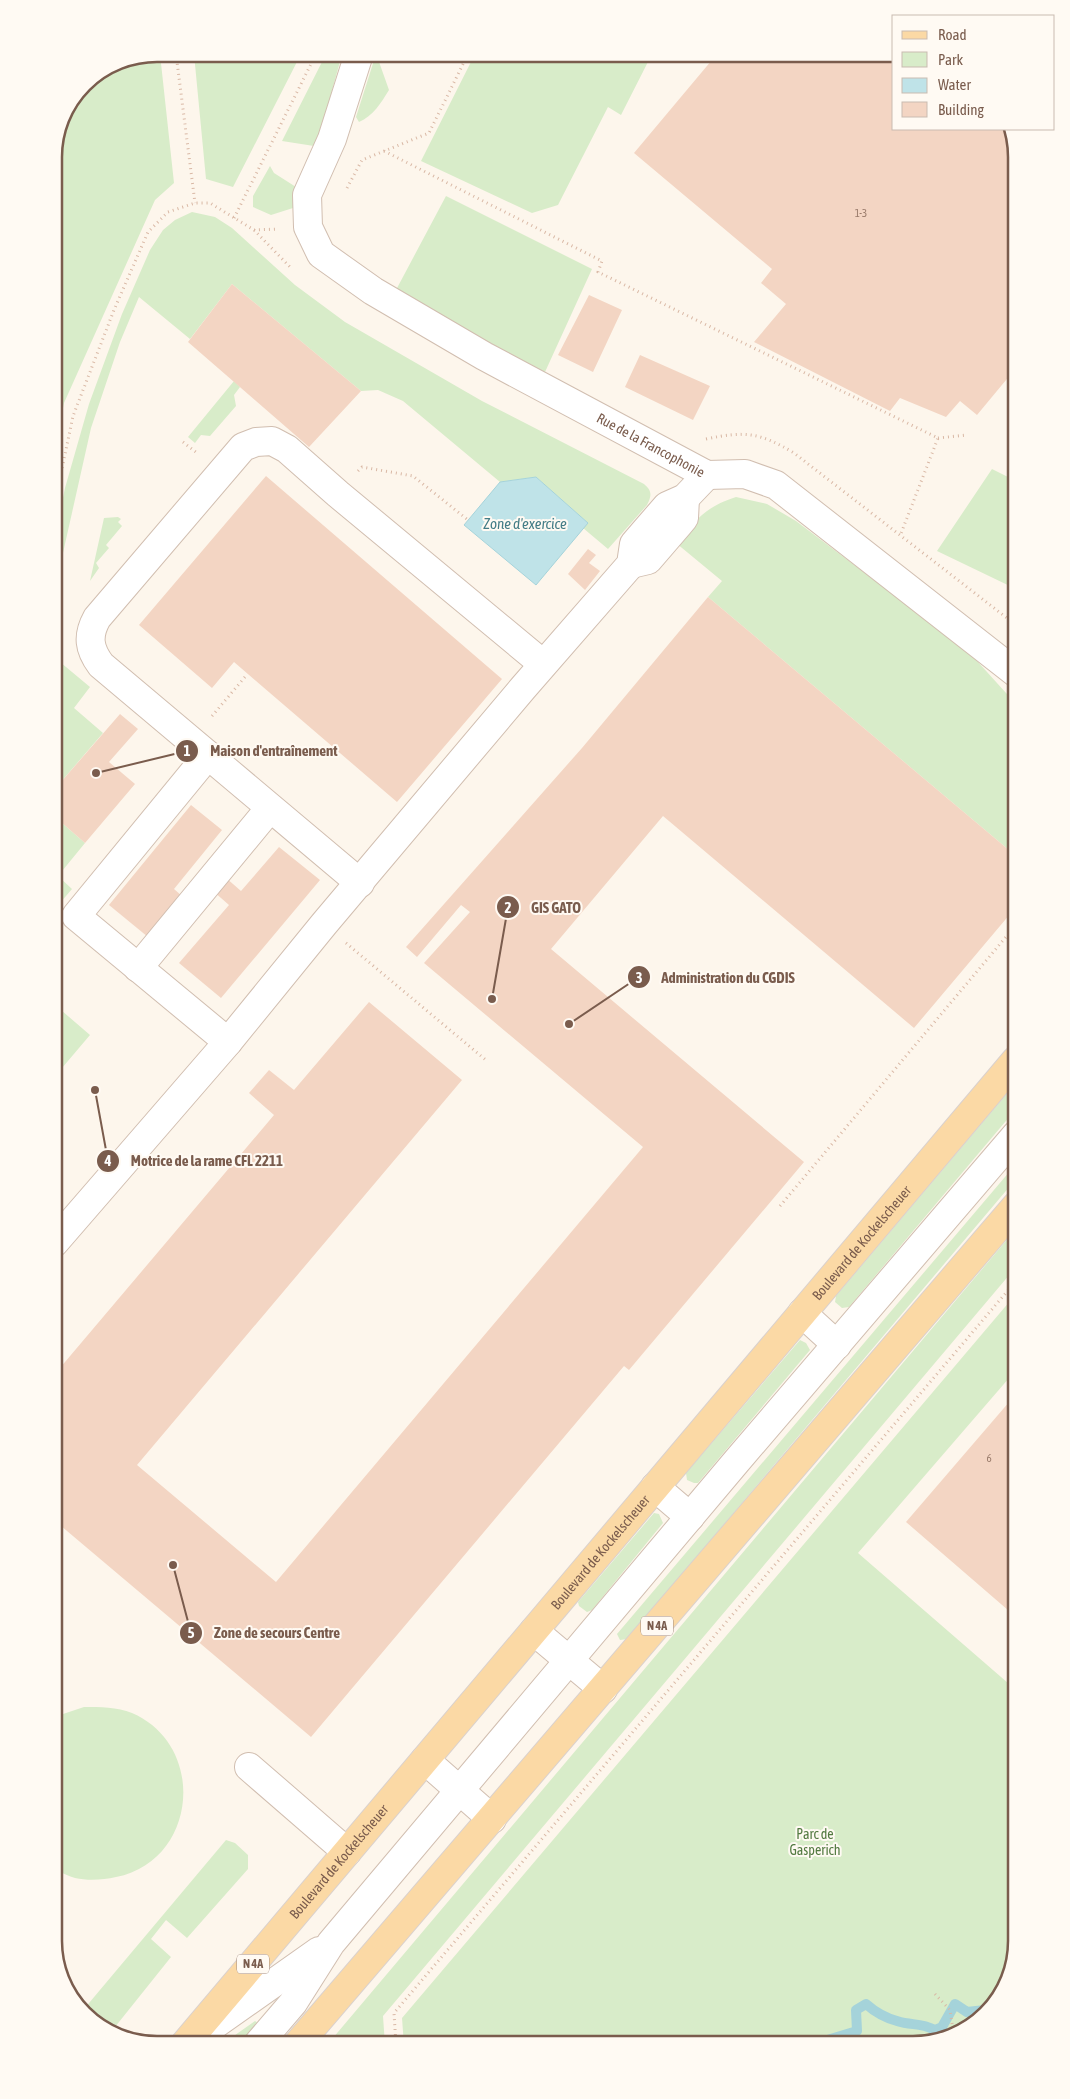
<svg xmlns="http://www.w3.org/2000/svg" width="1070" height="2099" viewBox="0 0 1070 2099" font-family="'Asap Condensed',sans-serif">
	<rect width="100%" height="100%" fill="#fdf6ec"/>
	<path fill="#d8ecc9" d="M160,54l14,129 -19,17 -91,203 -10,50v-302l8,-34 22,-33 34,-22z
		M194,54h107l-68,133 -27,-8z
		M326,54h16l-22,81 -6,11 -32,-5z
		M376,54h4l-2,5 11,31c-8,13 -16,26 -30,32l-3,-5z
		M475,54h177l-31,61 -13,-8 -50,98 -26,8 -111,-52z
		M270,166l4,7 22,14 -3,21 -22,7 -18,-8v-11z
		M446,196l146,73 -47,103 -119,-63 -30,-19z
		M192,212l23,5 17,11 63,57 50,37 137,79 162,83c8,7 8,11 3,21l-39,44 -25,-21 5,-5 -52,-46 -36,5 -97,-81 -25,-11 -17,1 -129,-107 -42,55 -51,-42 -19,45 -29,86 -37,165v-52l11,-53 24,-84 33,-90 28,-64 13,-20 12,-10z
		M234,381l6,6 -6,8 2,11 -26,30 -9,-1 -6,8 -7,-6z
		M992,469l24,12v108l-79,-38z
		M736,497l31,7 29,17 172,130 48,53v152l-308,-259 14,-16 -46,-38c21,-24 29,-36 60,-46z
		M118,517l3,2 -3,3 4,4 -16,19 3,3 -13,15 3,5 -9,13 14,-63z
		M54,657l36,30 -16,21 29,25 -49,57z
		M54,816l31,27 -27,33 14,13 -18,21z
		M54,1004l36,31 -28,33 -8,-7z
		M1016,1083v26l-167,198 -7,1 -7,-6 1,-6z
		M1016,1164v15l-389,460 -7,1 -3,-6z
		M1016,1229v38l-633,749 2,29h-58z
		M1016,1294v76l-158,183 158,137v252l-17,58 -47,37 -39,8h-509l-2,-27z
		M800,1340l6,3 4,7 -112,133h-4l-7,-3 -1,-7z
		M654,1513l5,1 4,9 -71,87 -5,2 -8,-6 -1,-4z
		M84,1707c16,0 33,0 48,6 76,33 65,148 -16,164 -13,3 -28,4 -41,1 -7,-2 -14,-6 -21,-9v-150l6,-4z
		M226,1840l9,3 13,12v14l-61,69 -21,-18 -15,19 20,18 -60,75 -12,-4 -15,-19z
		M255,2021l3,2 -12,22h-25z"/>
	<path fill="#bfe3e8" stroke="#a5d3da" d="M536,477l52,46 -52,62 -72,-60 36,-43z"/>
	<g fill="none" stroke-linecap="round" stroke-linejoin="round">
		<path stroke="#a5d3da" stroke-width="10" d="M811,2045l46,-14 -1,-21 10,-6c9,8 20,14 31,17 15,5 23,1 38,9l7,-3 13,-23 12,8 18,-2"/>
	</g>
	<path fill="#f3d5c3" d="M717,54h177v75h117l5,28v211l-39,47 -17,-14 -14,16 -46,-19 -10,13 -136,-69 32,-38 -25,-21 11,-14 -138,-116z
		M232,284l129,107 -52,56 -121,-105z
		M589,295l33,15 -29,62 -35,-17z
		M640,355l70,31 -17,34 -68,-33z
		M266,476l236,203 -105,123 -163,-140 -22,26 -73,-63z
		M588,549l8,6 -7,8 11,8 -15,19 -17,-16z
		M708,597l308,259v51l-102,121 -251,-212 -112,133 253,213 -175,208 -5,-4 -313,371 -257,-217v-145l220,-260 -25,-22 20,-23 25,20 75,-88 93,78 -325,385 139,117 367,-435 -219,-184 46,-51 -9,-7 -44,52 -11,-10 176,-199z
		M120,714l18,15 -29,33 26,22 -50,59 -31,-27v-26z
		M191,805l31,25 -48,59 8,7 -34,41 -39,-32z
		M279,847l41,33 -99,118 -42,-35 50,-58 -16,-14 12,-14 16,14z
		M1016,1394v223l-110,-95z"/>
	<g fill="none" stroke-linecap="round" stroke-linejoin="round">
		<defs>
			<g id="minor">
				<path id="s1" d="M359,54l-27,85 -25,56 1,32 13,27 52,37 111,65 223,119 38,-1 31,11 240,188"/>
				<path d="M631,564l17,-4 31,-36 5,-6 1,-20"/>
				<path d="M208,755l-132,161 152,126"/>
				<path d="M360,883l-259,-218c-12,-16 -14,-29 -4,-47l146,-171 13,-5 16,-1 15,8 51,45 205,170"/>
				<path d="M138,968l132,-160"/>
				<path d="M54,1243l174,-201 96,-118 199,-236 108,-124 3,-20 12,-14 21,-24 18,-8 22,-23"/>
				<path d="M802,1313l35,32"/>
				<path d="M655,1487l35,30"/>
				<path d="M534,1631l69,58"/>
				<path d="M425,1760l67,59"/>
				<path d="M249,1767l98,85"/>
				<path d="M197,2037l122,-86"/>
				<path d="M257,2045l36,-42 38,-60 405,-481 280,-327"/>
			</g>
			<g id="major">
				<path id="s2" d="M184,2045l832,-985"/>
				<path d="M297,2045l719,-839"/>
			</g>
		</defs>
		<use href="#minor" stroke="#d1beb0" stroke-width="30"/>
		<use href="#major" stroke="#dad1cd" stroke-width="30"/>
		<path stroke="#d9b8a5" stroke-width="3" stroke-dasharray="1 4" stroke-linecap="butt" d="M176,54l19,149
			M384,151l218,110 -4,11 340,166 -38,98
			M347,188l15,-28 67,-27 39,-79
			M234,218l82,-164
			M254,230l38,39
			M938,438l29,-3
			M706,439c39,-8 53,-7 88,14l222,172
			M183,442l14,11
			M358,471l4,-4 51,9 55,44
			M54,507l19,-91 41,-106 34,-78 20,-20 27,-9h15l44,27 24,-1
			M212,716l33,-39
			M346,943l141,118
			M780,1206l236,-281
			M935,1994l15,16 4,26
			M396,2045l-2,-32 622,-732"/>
		<use href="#minor" stroke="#fff" stroke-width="28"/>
		<use href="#major" stroke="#fbd9a5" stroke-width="28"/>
	</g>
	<g text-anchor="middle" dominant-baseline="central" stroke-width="4" stroke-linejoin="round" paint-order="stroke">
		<g font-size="11" fill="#987a6a">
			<text x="861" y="213">1-3</text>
			<text x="989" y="1458">6</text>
		</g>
		<g fill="#fffaf3" stroke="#a28b7f" stroke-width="1">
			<rect x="641" y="1616.5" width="32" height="19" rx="4"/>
			<rect x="237" y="1954.5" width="32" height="19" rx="4"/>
		</g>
		<g font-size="12" font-weight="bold" fill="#7a5c4d">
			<text x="657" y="1626">N 4A</text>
			<text x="253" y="1964">N 4A</text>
		</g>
		<g font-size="14" fill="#7a5c4d" stroke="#fffaf3">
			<text stroke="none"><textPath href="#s1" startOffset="594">Rue de la Francophonie</textPath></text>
			<text stroke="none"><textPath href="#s2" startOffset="1050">Boulevard de Kockelscheuer</textPath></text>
			<text stroke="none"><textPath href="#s2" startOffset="645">Boulevard de Kockelscheuer</textPath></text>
			<text stroke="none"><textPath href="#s2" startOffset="240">Boulevard de Kockelscheuer</textPath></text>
		</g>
		<g font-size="14" fill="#537a41" stroke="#fffaf3">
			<text x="815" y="1834">Parc de<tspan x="815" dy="16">Gasperich</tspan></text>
		</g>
		<g font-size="15" font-style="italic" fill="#437c86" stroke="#fffaf3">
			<text x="525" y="523">Zone d'exercice</text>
		</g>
	</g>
	<path d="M0 0H1070V2099H0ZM157 62H913A95 95 0 0 1 1008 157V1941A95 95 0 0 1 913 2036H157A95 95 0 0 1 62 1941V157A95 95 0 0 1 157 62Z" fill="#fffaf3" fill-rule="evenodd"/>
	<path fill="none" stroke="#7a5c4d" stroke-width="2.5" d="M157 62H913A95 95 0 0 1 1008 157V1941A95 95 0 0 1 913 2036H157A95 95 0 0 1 62 1941V157A95 95 0 0 1 157 62Z"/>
	<path fill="none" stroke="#7a5c4d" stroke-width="2" d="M96 773L187 751M492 999L508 907M569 1024L639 977M95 1090L108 1161M173 1565L191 1633"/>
	<g fill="#7a5c4d" stroke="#fffaf3" stroke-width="2">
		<circle cx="96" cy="773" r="5"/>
		<circle cx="492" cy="999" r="5"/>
		<circle cx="569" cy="1024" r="5"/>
		<circle cx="95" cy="1090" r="5"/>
		<circle cx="173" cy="1565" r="5"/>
		<circle cx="187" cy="751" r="12"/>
		<circle cx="508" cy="907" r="12"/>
		<circle cx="639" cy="977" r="12"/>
		<circle cx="108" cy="1161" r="12"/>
		<circle cx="191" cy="1633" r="12"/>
	</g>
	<g font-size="15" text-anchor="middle" font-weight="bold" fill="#fff">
		<text x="187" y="756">1</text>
		<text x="508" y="913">2</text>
		<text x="639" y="983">3</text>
		<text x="108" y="1166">4</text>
		<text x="191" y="1638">5</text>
	</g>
	<g font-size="15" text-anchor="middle" font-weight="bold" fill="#7a5c4d" stroke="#fffaf3" stroke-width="4" stroke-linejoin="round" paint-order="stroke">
		<text x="274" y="756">Maison d'entraînement</text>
		<text x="556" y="913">GIS GATO</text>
		<text x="728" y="983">Administration du CGDIS</text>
		<text x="207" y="1166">Motrice de la rame CFL 2211</text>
		<text x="277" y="1638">Zone de secours Centre</text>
	</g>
	<rect x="892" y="15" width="162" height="115" fill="#fffaf3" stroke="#cabbb1"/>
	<rect x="902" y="31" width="25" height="8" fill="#fbd9a5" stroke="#cabbb1"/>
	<text x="938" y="40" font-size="15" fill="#7a5c4d">Road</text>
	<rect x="902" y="52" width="25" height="15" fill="#d8ecc9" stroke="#cabbb1"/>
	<text x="938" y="65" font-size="15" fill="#7a5c4d">Park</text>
	<rect x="902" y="78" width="25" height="15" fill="#bfe3e8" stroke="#cabbb1"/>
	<text x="938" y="90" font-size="15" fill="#7a5c4d">Water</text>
	<rect x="902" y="102" width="25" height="15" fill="#f3d5c3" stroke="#cabbb1"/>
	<text x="938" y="115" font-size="15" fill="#7a5c4d">Building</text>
</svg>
